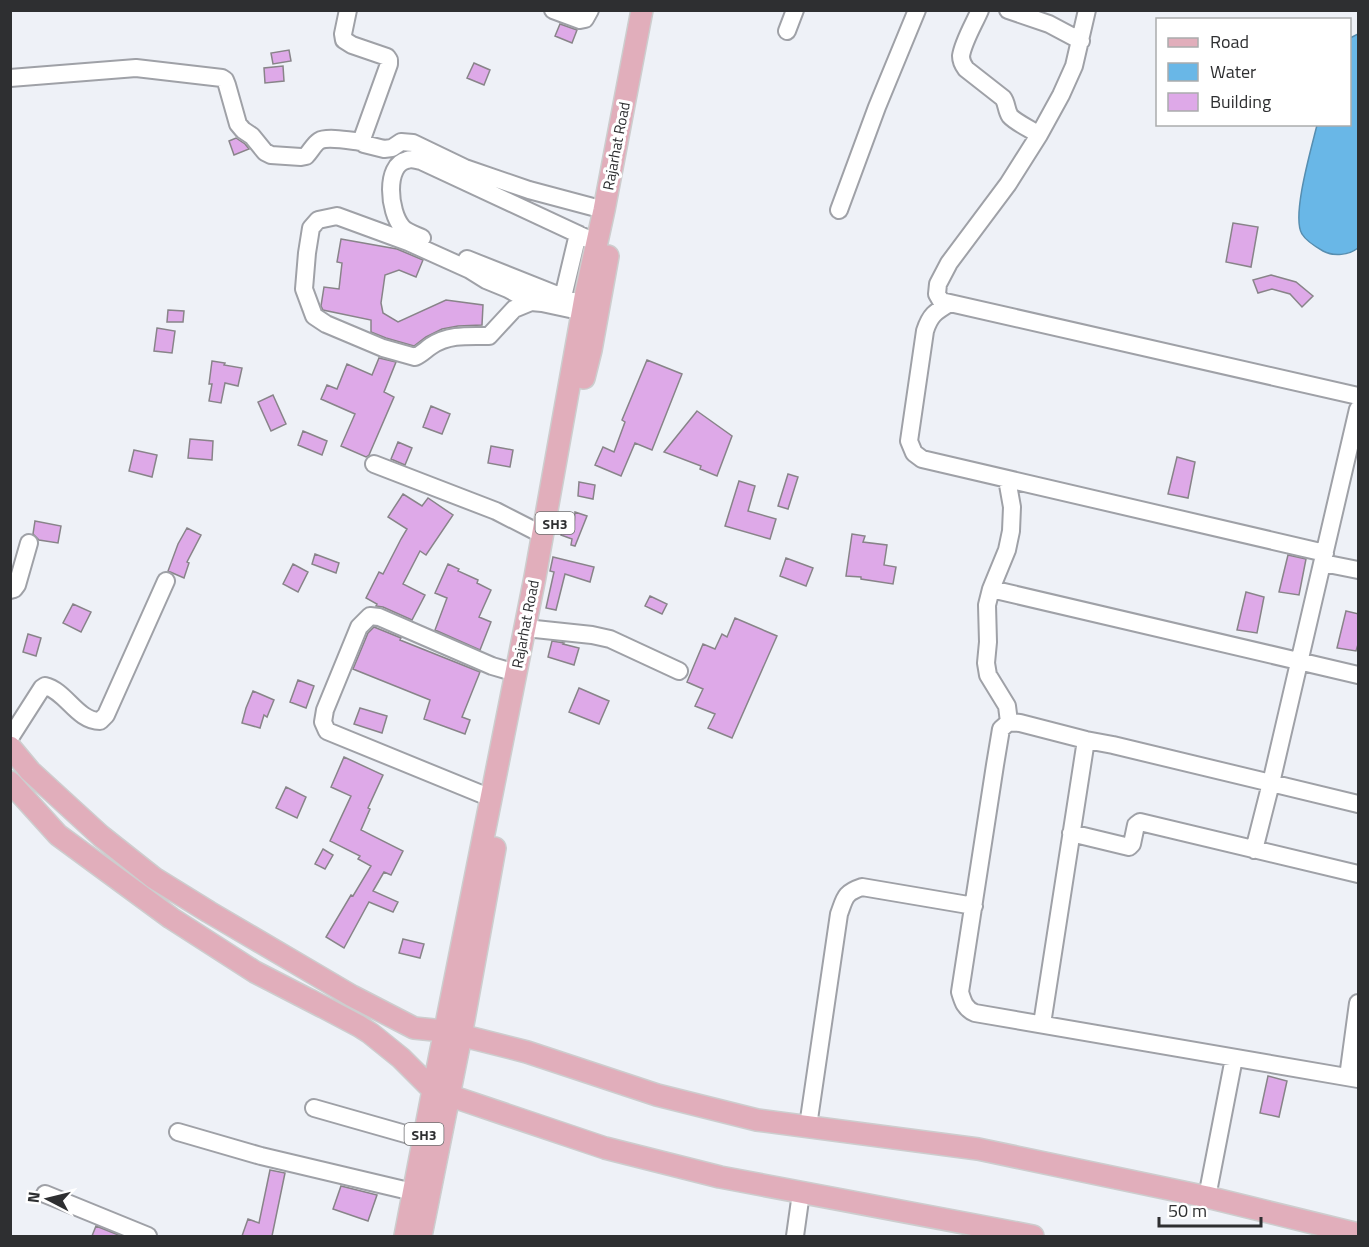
<svg xmlns="http://www.w3.org/2000/svg" width="1369" height="1247" viewBox="0 0 1369 1247" font-family="'Titillium Web',sans-serif">
	<rect width="100%" height="100%" fill="#eef1f7"/>
	<path fill="#69b7e7" stroke="#578eb0" stroke-width="1.5" d="M1358,34v214c-9,7 -24,9 -35,3 -7,-4 -17,-10 -21,-17 -11,-17 10,-88 15,-109l33,-1v-86z"/>
	<path fill="#dea9e8" stroke="#888489" stroke-width="1.5" d="M560,24l17,6 -5,13 -17,-7z
		M289,50l2,11 -18,3 -2,-11z
		M474,63l16,7 -6,15 -17,-7z
		M283,66l1,15 -19,2 -1,-15z
		M236,138l9,6 4,5 -15,6 -5,-14z
		M1233,223l25,4 -7,40 -25,-5z
		M341,239l56,10 26,11 -7,17 -17,-7 -14,5 -4,28 2,10 15,9 48,-22 37,5 -1,20 -24,1 -16,3 -16,8 -12,9 -28,-8 -15,-6v-12l-48,-10 -2,-4 3,-19 15,2 3,-26 -5,-1z
		M1271,275l25,7 17,14 -11,11 -12,-13 -18,-5 -14,4 -5,-13z
		M168,310l16,1 -1,11h-16z
		M157,328l18,3 -3,22 -18,-2z
		M379,358l17,4 -12,30 10,5 -25,58 -3,2 -25,-11 14,-32 -34,-15 6,-14 10,4 10,-25 25,11z
		M647,360l35,14 -30,76 -17,-7 -14,33 -26,-11 8,-18 11,5 11,-30 -3,-2z
		M212,361l13,2 -1,2 18,3 -4,18 -13,-3 -4,20 -12,-2 3,-17h-3z
		M273,395l13,29 -15,7 -13,-29z
		M431,406l19,8 -8,20 -19,-7z
		M697,411l35,25 -15,40 -17,-7 1,-3 -37,-14z
		M303,431l24,10 -5,14 -24,-10z
		M190,439l23,2 -1,19 -24,-2z
		M398,442l14,6 -7,17 -14,-6z
		M491,446l22,4 -3,17 -22,-4z
		M134,450l23,5 -5,22 -23,-6z
		M1177,457l18,5 -7,36 -20,-4z
		M788,474l10,3 -10,32 -10,-3z
		M739,481l16,5 -7,25 28,8 -6,20 -45,-13z
		M579,482l16,3 -2,14 -15,-3z
		M403,494l19,12 6,-8 25,17 -27,40 -6,-4 -17,33 22,11 -13,25 -29,-13 -7,-1 1,-2 -11,-6 13,-26 4,2 18,-35 6,-10 -19,-12z
		M575,512l12,4 -12,30 -4,-1 1,-6 -11,-4 5,-14 8,4z
		M35,521l26,5 -3,17 -19,-3 -6,-6z
		M187,528l14,7 -14,27 2,1 -5,15 -16,-7 10,-27z
		M852,534l13,2 -2,6 24,3 -3,20 12,2 -3,17 -32,-5v-2l-15,-1z
		M315,554l24,9 -3,10 -24,-9z
		M1288,555l18,4 -7,36 -20,-3z
		M553,557l41,10 -4,15 -25,-8 -9,36 -10,-2 8,-36 -4,-1z
		M786,558l27,10 -7,18 -26,-10z
		M293,564l15,8 -10,20 -15,-8z
		M448,564l11,5 -1,2 20,9 -1,3 14,7 -12,27 12,5 -11,28 -45,-20 12,-32 -12,-5z
		M1246,592l18,5 -7,36 -20,-3z
		M650,596l17,8 -5,10 -17,-8z
		M73,604l18,8 -10,20 -18,-9z
		M1346,611l13,3v27l-3,10 -19,-3z
		M735,618l42,18 -45,102 -24,-10 7,-14 -20,-8 8,-17 -16,-7 16,-38 12,5 7,-15 5,3z
		M374,627l27,11 -1,2 80,32 -18,45 8,3 -5,14 -41,-15 6,-19 -77,-31 15,-36z
		M28,634l13,4 -5,18 -13,-4z
		M552,641l12,2 -1,1 16,4 -5,17 -26,-8z
		M298,680l16,6 -8,22 -16,-6z
		M579,688l30,13 -10,23 -30,-12z
		M253,691l21,9 -7,17 -3,-2 -4,13 -18,-5 4,-15z
		M360,708l27,8 -5,17 -28,-9z
		M344,757l39,18 -15,33 2,1 -9,21 42,21 -12,24 -7,-3 -11,19 25,11 -5,10 -24,-10 -25,46 -18,-11 25,-42 2,1 18,-30 -13,-7 2,-3 -30,-15 21,-45 -20,-9z
		M286,787l20,10 -9,21 -21,-10z
		M323,849l10,6 -8,14 -10,-5z
		M403,939l21,5 -4,14 -21,-5z
		M1268,1076l19,5 -8,36 -19,-4z
		M270,1170l15,3 -13,63h-30l6,-17 11,4z
		M341,1186l36,9 -9,26 -35,-12z
		M96,1226l25,10h-29z"/>
	<g fill="none" stroke-linecap="round" stroke-linejoin="round">
		<defs>
			<path id="minor" d="M348,10l-5,24 1,6 8,5 35,12 2,3v4l-27,75 2,5 20,5 8,-1 9,-6 12,1 52,25 64,22 75,20
				M553,10l27,10 5,-1 5,-9
				M980,10c-6,14 -17,32 -19,46 0,5 2,9 5,13l37,29c4,5 3,12 7,18 5,6 22,14 29,19
				M1008,10l41,14 32,17
				M1087,10l-13,56 -13,29 -22,40 -31,49 -59,79 -11,21 -1,10 4,7 417,95
				M787,31l8,-21
				M10,78l126,-10 86,10 3,2 2,5 11,39 5,6 9,6 13,16 6,3 30,2 5,-1c5,-5 8,-12 13,-15 8,-5 33,0 43,1
				M839,210l38,-103 40,-97
				M422,238c-6,-3 -16,-6 -20,-11 -13,-15 -18,-62 5,-67 5,-2 9,0 14,1l176,82
				M467,259l108,43
				M563,297l15,-63
				M531,302l-23,-13 -22,-9 -16,-10 -62,-28 -71,-26 -19,4 -7,8 -4,25 -3,36 10,27 12,8 57,24 32,9c7,-3 10,-7 16,-11 18,-12 38,-10 58,-10l25,-27 17,-7 11,1 51,11
				M950,303c-15,9 -20,12 -25,28l-16,110 5,12 8,6 403,94
				M374,464l122,47 47,24
				M1007,479l5,28 -1,24 -4,19 -16,39 -4,16 1,37 -2,21 2,12 19,31 2,16
				M1323,563l35,7
				M991,589l367,86
				M10,590l4,-1 3,-4 12,-42
				M535,629l57,6 18,4 69,32
				M10,738l32,-50 3,-2c21,5 32,35 55,35l6,-6 60,-134
				M491,798l-164,-67 -4,-9 2,-12 34,-83 11,-11 9,1 113,49 24,7
				M1358,804l-245,-59 -27,-5 -66,-17 -11,-1 -8,7 -6,36 -35,227c3,10 5,17 15,21l383,66
				M1071,833l58,14 3,-3 4,-19 4,-3 218,52
				M1254,850l17,-67 87,-374
				M1042,1024l44,-284
				M1348,1077l10,-74
				M314,1108l109,31
				M808,1126l31,-212c6,-16 5,-21 23,-27l112,19
				M178,1132l83,24 152,36
				M45,1194l103,42
				M1207,1197l27,-139
				M795,1236l6,-43"/>
			<path id="major" d="M584,378l7,-28 17,-94
				M10,747l20,24 71,65 53,42 55,34 143,84 62,32 30,3 83,21 130,43 100,25 221,29 229,48 151,37
				M10,782l48,53 113,83 84,54 68,35
				M310,1000l49,26 11,7 31,25 32,32 172,58 115,29 313,59
				M405,1236l28,-146 102,-513 50,-280 19,-87 38,-200
				M421,1236l40,-200 34,-188"/>
		</defs>
		<use href="#minor" stroke="#9fa1a7" stroke-width="20"/>
		<use href="#major" stroke="#cdcdce" stroke-width="24"/>
		<use href="#minor" stroke="#fff" stroke-width="16"/>
		<use href="#major" stroke="#e1aebb" stroke-width="21"/>
	</g>
	<g text-anchor="middle" dominant-baseline="central" stroke-width="6" stroke-linejoin="round" paint-order="stroke">
		<g fill="#fff" stroke="#6d6d6f" stroke-width="1.5">
			<rect x="535.5" y="512" width="39" height="22" rx="4.5"/>
			<rect x="404.5" y="1123" width="39" height="22" rx="4.5"/>
		</g>
		<g font-size="14" font-weight="bold" fill="#2e2f31">
			<text x="555" y="523">SH3</text>
			<text x="424" y="1134">SH3</text>
		</g>
		<g font-size="15" fill="#2e2f31" stroke="#fff">
			<text transform="translate(616 146) rotate(-79)">Rajarhat Road</text>
			<text transform="translate(525 624) rotate(-79)">Rajarhat Road</text>
		</g>
	</g>
	<rect width="1369" height="1247" fill="none" stroke="#2e2f31" stroke-width="24"/>
	<rect x="1156" y="18" width="195" height="108" fill="#ffffff" stroke="#abacad" stroke-width="1.5"/>
	<rect x="1168" y="38" width="30" height="9" fill="#e1aebb" stroke="#abacad" stroke-width="1.5"/>
	<text x="1210" y="48" font-size="18" fill="#2e2f31">Road</text>
	<rect x="1168" y="63" width="30" height="18" fill="#69b7e7" stroke="#abacad" stroke-width="1.5"/>
	<text x="1210" y="78" font-size="18" fill="#2e2f31">Water</text>
	<rect x="1168" y="93" width="30" height="18" fill="#dea9e8" stroke="#abacad" stroke-width="1.5"/>
	<text x="1210" y="108" font-size="18" fill="#2e2f31">Building</text>
	<g transform="translate(48 1199) rotate(277)" stroke="#ffffff" stroke-width="4.5" paint-order="stroke">
	<path d="M0-4.5L10 22L0 15L-10 22Z" fill="#2e2f31"/>
	<text y="-9" font-size="16" font-weight="bold" text-anchor="middle" fill="#2e2f31">N</text>
	</g>
	<path d="M1159 1217v9h102v-9" fill="none" stroke="#2e2f31" stroke-width="3"/>
	<text x="1168" y="1217" font-size="18" fill="#2e2f31" stroke="#ffffff" stroke-width="4.5" paint-order="stroke">50 m</text>
</svg>
